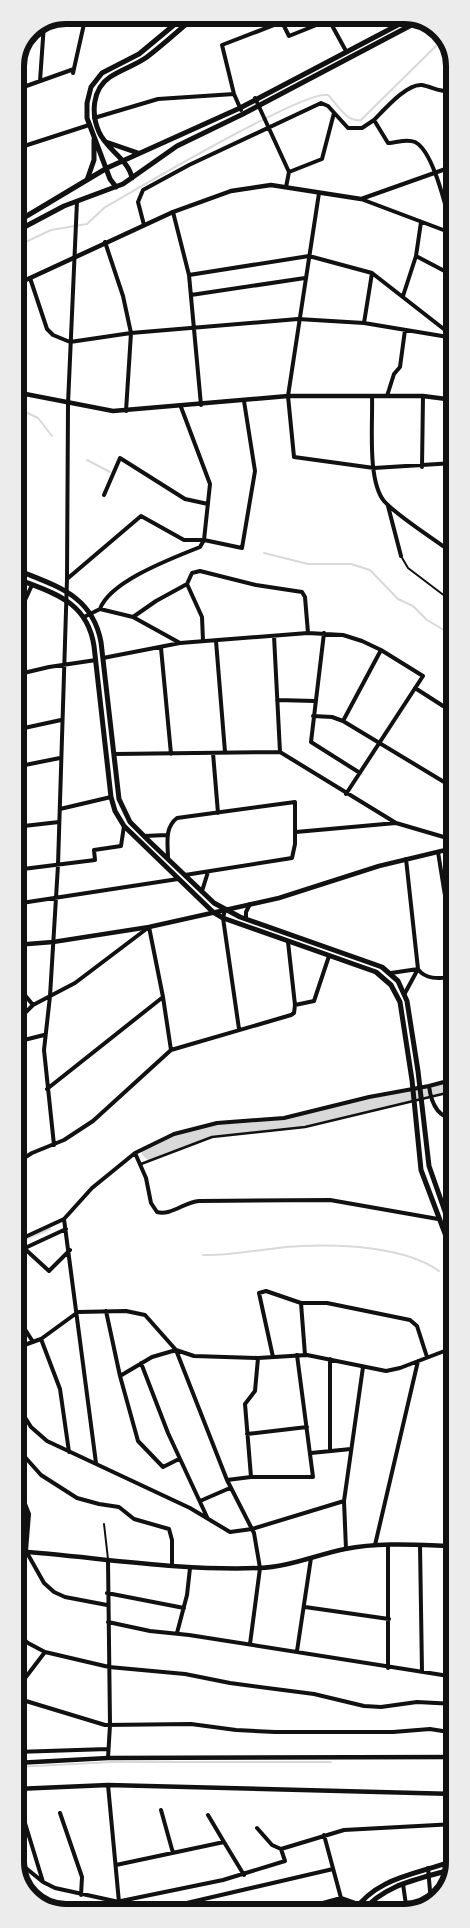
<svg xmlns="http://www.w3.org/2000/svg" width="470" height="1928" viewBox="0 0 470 1928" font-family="Jost,sans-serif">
	<rect width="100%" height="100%" fill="#fff"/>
	<path fill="#d9d9d9" d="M455,1079v12l-168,39 -75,7 -63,24 -7,-6 -1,-6 9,-5 58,-20 69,-5z"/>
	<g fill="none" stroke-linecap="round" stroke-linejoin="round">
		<path stroke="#d9d9d9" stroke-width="2" d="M15,247l36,-17 36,-6 17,-16c31,-18 202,-119 224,-113 9,9 19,28 33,25l83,-82
			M15,407l23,11 14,18
			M87,460l23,12
			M264,553l44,11h43l19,6 28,29 15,7 14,14 27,16
			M16,1251l10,-12 24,-10
			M203,1255c34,1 66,-8 99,-9 40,-2 104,1 137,25
			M16,1767l96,-5h219"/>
		<path stroke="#111" stroke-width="2" d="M401,556l7,12 46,35
			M104,1524l4,35"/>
		<path stroke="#111" stroke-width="2.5" d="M141,1164l71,-27 93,-10 150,-36"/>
		<path stroke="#111" stroke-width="4" d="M84,20l38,-5
			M73,73l13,-58
			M40,81l4,-57
			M15,90l59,-21
			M255,98l34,74 -3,15
			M241,110l-7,-16 -12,-49 60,-23 7,14 40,-16 17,31
			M94,118l64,-19 76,-5
			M374,120c10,-10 33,-37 48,-35 11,2 19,8 31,6
			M15,149l74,-24
			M289,172l33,-13 12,-46
			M319,193l-31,203 6,61 80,11 80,-5
			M361,199l93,35
			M173,212l16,63 12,130
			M144,225l-6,-23 5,-12 46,-25 132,-62 7,3 20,22h14l12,-8 14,23c9,0 18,-5 27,-1 19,9 32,71 38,91
			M105,242l18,54 8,37 -5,78
			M416,256l38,20
			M189,275l120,-19 63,17 82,64
			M30,278l17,51 6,6 17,7 61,-9 167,-14 66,4 90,15
			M191,295l114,-17
			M403,296l13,-40 5,-34
			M364,323l8,-50
			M372,396c1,27 -5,84 12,105 14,16 52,39 70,53
			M387,396l7,-22 6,-7 5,-37
			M181,407l29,77 -6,56 38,8 13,-77 -11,-70
			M422,467l1,-71
			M104,495l16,-37 65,41 23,5
			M388,506l13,50
			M67,579l74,-63 43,24h20l-4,7c-27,11 -90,34 -100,62
			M187,584l15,33 1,24
			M100,609l33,8 47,26 128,-10 35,2 19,6 19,9 42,26 -77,118
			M84,617l16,-8
			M133,617l23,-16 31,-17 5,-11 8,-2 56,14 46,7 3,5 3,36
			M15,622l17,-37
			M324,633l-13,109 49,31
			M274,636l6,116
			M216,641l9,111
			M161,648l10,106
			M103,658l77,-15
			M15,660l7,13
			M15,675l34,-8 47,-7
			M415,688l39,25
			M277,700l38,1
			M313,716l19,1 11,4 111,67
			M343,721l38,-71
			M15,730l46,-10
			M213,753l5,60
			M114,754l166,-2 116,71 58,17
			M15,767l45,-9
			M60,809l51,-12
			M15,827l44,-5
			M296,832l100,-9
			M144,836l23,-1
			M438,852l17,106
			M168,859c0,-15 -4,-31 9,-41l118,-16v42l-3,14 -107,17
			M406,859l12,110
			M15,870l80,-10 -1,-10 27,-4 3,-20
			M202,891l6,-19
			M15,904l163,-25
			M225,910l-2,8 16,111
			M246,919v-7l4,-8
			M288,942l7,63
			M418,969c8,12 24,9 37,8
			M391,973l27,-4
			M15,983l18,22
			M405,993l13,-24
			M15,1023l18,-18 42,-22 74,-56 14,70 8,53
			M16,1042l28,-7
			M429,1086l26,-7
			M47,1089l116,-92
			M54,1145l-10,-95 6,-54 8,-131 9,-286 1,-175 9,-203
			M135,1153l11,25 5,25 6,9c14,4 27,-10 42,-11l131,-1 108,19
			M16,1163l16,-10 32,-13 29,-19 78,-71 120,-35 3,-2 1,-8 19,-4 15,-45
			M64,1219l32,244
			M16,1221l9,16
			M16,1246l9,-9 39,-18 28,-31 43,-35 39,-19 43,-11 67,-5 85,-21 60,-11c2,16 8,32 26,33
			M25,1249l24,22 21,-21
			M16,1264l9,-16 41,-19
			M106,1311l14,65 18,65 25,26 16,-8
			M16,1315l17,27
			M41,1339l19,50 9,63
			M16,1348l25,-9 37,-27 48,-1 19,4 31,35 18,6 64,2 49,-3 79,16 14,-3 55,-21
			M305,1355l-4,-52h26l83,17 7,6 10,31
			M273,1357l-14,-64 7,-2 35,12
			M141,1363l27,70 39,84
			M120,1376l32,-19 24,-7 51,130 27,53 6,35 -10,76
			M16,1403l15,24 16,14 143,67 40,24 22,-3 92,-28
			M247,1434l60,-7
			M16,1447l25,28 36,23 22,6 20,3 15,12 35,10 3,11v26
			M330,1451v-92
			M311,1453l40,-4
			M251,1477l-6,-73 10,-13 3,-33
			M227,1480l24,-3h62l-16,-122
			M16,1481l13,33 -3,37 18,32 10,9 11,5 42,8
			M200,1501l30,-13
			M375,1545l43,-184
			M388,1545v123
			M420,1545l2,127
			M346,1549l-2,-48 19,-134
			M108,1560l2,165 -2,33
			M107,1593l77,15
			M305,1607l84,12
			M108,1622l42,9 39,4 266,42
			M16,1633l12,10 17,9 64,15 76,7 45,9 84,11 50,12 17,1 36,-5 38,2
			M177,1633l10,-38 3,-27
			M297,1651l14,-93
			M453,1676l-3,-130 5,-81
			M16,1690l29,-38
			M16,1698l89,27 86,-1 45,6 39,2h118l37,-3 25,4
			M16,1752l92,-3
			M108,1785l12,128
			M21,1810l22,72
			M161,1810l12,43
			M60,1813l22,64 -1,18
			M208,1815l16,27
			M257,1828l15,17 9,4 63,-19 111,-6
			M324,1835l17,63v14
			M16,1860l27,22 12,6 64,14 29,10
			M116,1865l108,-23 20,33
			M428,1868l3,34
			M403,1884l4,28
			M341,1898l17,6 6,7
			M148,1912l185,-43
			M290,1912l51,-14
			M96,1913l25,-12 102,-21 62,-19 -4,-12"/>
		<path stroke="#111" stroke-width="4.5" d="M15,285l158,-73 58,-21 40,-6 90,14 93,-33
			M15,392l98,19 175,-15h135l31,4
			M15,945l38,-3 96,-15 130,-29 100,-32 75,-18
			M16,1551c81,6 161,20 243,17 29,-1 57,-13 86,-19 36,-7 73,-4 110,-3
			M16,1763l92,-5 347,-1
			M16,1789l92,-4 347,9"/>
		<path stroke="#111" stroke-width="5" d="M106,142l32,11
			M132,178c-3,-18 -26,-29 -33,-46 -8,-18 -7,-43 11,-55 12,-8 26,-12 37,-20 17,-13 33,-28 50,-42
			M87,180l7,-20v-20
			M116,187l-6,-8 -23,-61v-15l4,-16 11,-14 37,-19 47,-39
			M15,223l92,-55 133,-60 173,-91
			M15,232l49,-26 59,-22 54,-38 66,-32 178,-94
			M15,569c40,17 77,25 86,73l18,157 11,23 20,20 64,61 26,14 142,50 16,14 9,20 11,70 11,95 26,74
			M15,578c37,15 72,22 79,68l17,151 4,14 9,15 89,86 10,6 153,54 15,13 9,17 12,78 9,90 34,90
			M353,1912c25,-36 64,-37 102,-52
			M362,1912c22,-28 58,-33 91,-43"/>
	</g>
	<path d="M0 0H470V1928H0ZM66 24H404A42 42 0 0 1 446 66V1862A42 42 0 0 1 404 1904H66A42 42 0 0 1 24 1862V66A42 42 0 0 1 66 24Z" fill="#ececec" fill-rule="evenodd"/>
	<path fill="none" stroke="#111" stroke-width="6" d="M66 24H404A42 42 0 0 1 446 66V1862A42 42 0 0 1 404 1904H66A42 42 0 0 1 24 1862V66A42 42 0 0 1 66 24Z"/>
</svg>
